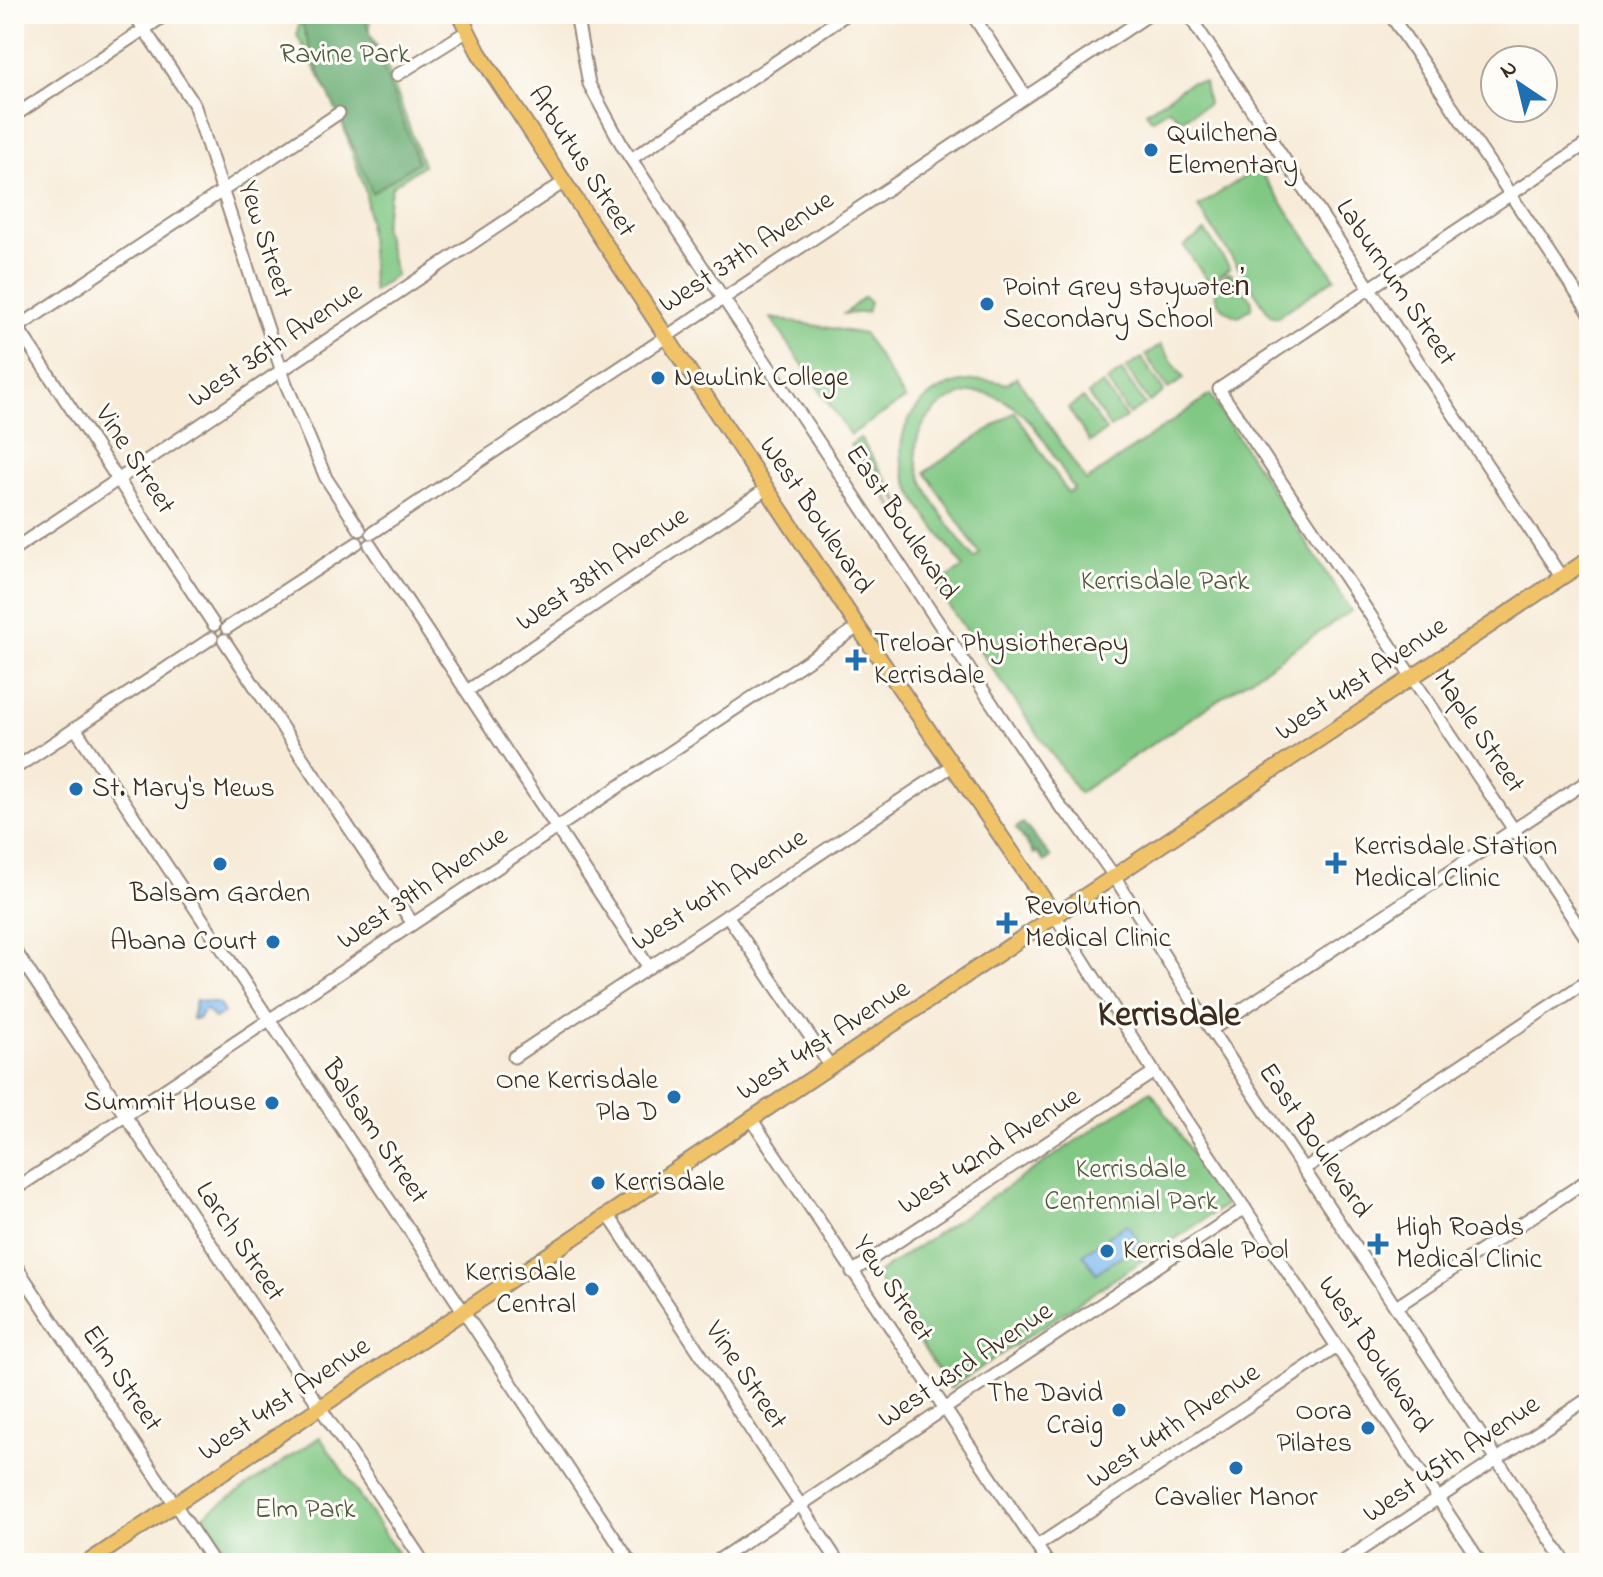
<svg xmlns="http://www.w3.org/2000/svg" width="1603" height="1577" viewBox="0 0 1603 1577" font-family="'Indie Flower',sans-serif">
	<rect width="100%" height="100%" fill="#fdfcf7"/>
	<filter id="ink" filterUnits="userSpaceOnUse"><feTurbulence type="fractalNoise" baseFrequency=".0125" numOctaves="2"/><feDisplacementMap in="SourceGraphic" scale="16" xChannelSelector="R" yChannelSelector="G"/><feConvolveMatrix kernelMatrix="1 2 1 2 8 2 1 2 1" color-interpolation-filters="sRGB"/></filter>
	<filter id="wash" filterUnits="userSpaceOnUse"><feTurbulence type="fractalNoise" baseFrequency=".006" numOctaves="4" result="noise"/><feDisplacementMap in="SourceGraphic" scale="32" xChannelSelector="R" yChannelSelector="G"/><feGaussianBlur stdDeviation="1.8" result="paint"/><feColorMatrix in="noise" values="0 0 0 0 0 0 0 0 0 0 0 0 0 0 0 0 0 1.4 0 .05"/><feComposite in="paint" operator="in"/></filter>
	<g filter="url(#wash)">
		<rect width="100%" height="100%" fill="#f7ebd8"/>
		<path fill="#81c884" stroke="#5e7951" stroke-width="2" fill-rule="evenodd" d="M300,14h70v19l17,33 36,99 -31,21 -9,41 13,48 -23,16 -7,-98 -27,-80 -42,-78z
			M1191,82h13l4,22 -27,16 -12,-11 -17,11 -6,-8z
			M1253,171l7,1 75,106 -58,39 -7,-2 -72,-108z
			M1205,231l25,37 -21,15 -25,-37z
			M1228,273l4,1 20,27 -1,7 -13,9c-17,-6 -24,-16 -24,-34z
			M864,297l6,6 -3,9 -23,2z
			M771,318l93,16 41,65 -55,36z
			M1161,345l23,34 -16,10 -22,-34z
			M1142,358l22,34 -15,10 -23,-34z
			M1122,371l23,34 -16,10 -22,-34z
			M1017,377l69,104 124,-86 141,216 -272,182 -144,-207 28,-19c-18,-27 -42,-54 -55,-83 -28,-69 35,-118 99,-100zM973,392c53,2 76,58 101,97l-6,4 -53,-81 -90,60 55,82 -6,5c-18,-25 -44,-56 -54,-85 -15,-41 14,-75 53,-82z
			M1103,384l23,34 -16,10 -22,-34z
			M1083,398l23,33 -16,11 -22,-34z
			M860,438l51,81 -47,-65 -2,3 42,66 -54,-78z
			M1151,1091l75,114 -276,183 -75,-113z
			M320,1437l84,126h-168l-32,-48z"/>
		<path fill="#68ac72" stroke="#526b48" stroke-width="2" d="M300,14h63l55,148 -46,31c-21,-60 -58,-117 -72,-179z
			M1023,823l28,34 -7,5 -7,-10 -3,2 -18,-26z"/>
		<path fill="#7ebaf0" stroke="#5c7287" stroke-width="2" d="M196,1000l23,4 5,9 -9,6 -10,-10 -7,10h-6z
			M1127,1224l13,19 -44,30 -13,-19z"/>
	</g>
	<g filter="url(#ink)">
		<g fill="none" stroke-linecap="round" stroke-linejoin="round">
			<defs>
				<path id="minor" d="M134,14l60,90 92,280 40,94 34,52
					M576,14l13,70 34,63 439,662 14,13 38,54 97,154 355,533
					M972,14l54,83
					M1188,14l374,564
					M1390,14l199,298
					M397,75l69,-43
					M14,116l153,-102
					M1589,142l-370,247 370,553
					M631,159l216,-145
					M14,322l200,303
					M14,330l325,-217
					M372,533l778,-519
					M370,545l278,421
					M14,549l550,-367
					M227,628l130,-85
					M224,640l189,284
					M467,691l299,-202
					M75,728l556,835
					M14,769l198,-131
					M727,915l104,152
					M1056,917l98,155 327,491
					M14,949l410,614
					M1211,1030l378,-250
					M514,1057l438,-291
					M752,1120l296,443
					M1304,1169l285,-189
					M14,1190l844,-563
					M609,1216l230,347
					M14,1263l200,300
					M852,1272l302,-200
					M1396,1307l193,-128
					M1037,1546l300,-199
					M714,1563l531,-355
					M1341,1563l248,-165"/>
				<path id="major" d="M459,14l20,39 379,574 198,290
					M87,1563l1502,-1004"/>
			</defs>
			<use href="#minor" stroke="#998a7b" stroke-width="15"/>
			<use href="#major" stroke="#998a7b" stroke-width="18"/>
			<use href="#minor" stroke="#fff" stroke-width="11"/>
			<use href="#major" stroke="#f1c369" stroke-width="14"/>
		</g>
	</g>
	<g fill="#1f6fb2" stroke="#fdfcf7" stroke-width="3">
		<circle cx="1151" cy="150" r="8"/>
		<circle cx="987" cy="304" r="8"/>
		<circle cx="658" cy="378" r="8"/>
		<path d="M852 648h8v8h8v8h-8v8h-8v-8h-8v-8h8z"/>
		<circle cx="76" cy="789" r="8"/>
		<path d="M1332 851h8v8h8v8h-8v8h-8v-8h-8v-8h8z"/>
		<circle cx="220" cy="864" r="8"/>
		<path d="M1003 911h8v8h8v8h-8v8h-8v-8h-8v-8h8z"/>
		<circle cx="273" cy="942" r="8"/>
		<circle cx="674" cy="1097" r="8"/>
		<circle cx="272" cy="1103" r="8"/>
		<circle cx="598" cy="1183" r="8"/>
		<path d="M1374 1232h8v8h8v8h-8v8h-8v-8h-8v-8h8z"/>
		<circle cx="1107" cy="1251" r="8"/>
		<circle cx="592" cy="1289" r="8"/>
		<circle cx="1119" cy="1410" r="8"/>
		<circle cx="1368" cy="1428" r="8"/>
		<circle cx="1236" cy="1468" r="8"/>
	</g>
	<g text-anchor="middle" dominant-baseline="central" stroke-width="6" stroke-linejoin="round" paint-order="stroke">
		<g font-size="28" fill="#50593d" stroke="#fdfcf7">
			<text x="345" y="55">Ravine Park</text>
			<text x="1165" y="582">Kerrisdale Park</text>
			<text x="1131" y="1170">Kerrisdale<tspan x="1131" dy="32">Centennial Park</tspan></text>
			<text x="305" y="1510">Elm Park</text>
		</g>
		<g font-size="28" fill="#3b2a1e" stroke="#fdfcf7" text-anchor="start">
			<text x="1167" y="134">Quilchena<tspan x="1167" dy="32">Elementary</tspan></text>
			<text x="1003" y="288">Point Grey stəywəte:n̓<tspan x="1003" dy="32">Secondary School</tspan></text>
			<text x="674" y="378">NewLink College</text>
			<text x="874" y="644">Treloar Physiotherapy<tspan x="874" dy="32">Kerrisdale</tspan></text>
			<text x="92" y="789">St. Mary's Mews</text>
			<text x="1354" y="847">Kerrisdale Station<tspan x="1354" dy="32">Medical Clinic</tspan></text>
			<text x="220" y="894" text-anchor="middle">Balsam Garden</text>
			<text x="1025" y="907">Revolution<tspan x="1025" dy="32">Medical Clinic</tspan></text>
			<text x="257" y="942" text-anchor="end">Abana Court</text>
			<text x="658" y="1081" text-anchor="end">One Kerrisdale<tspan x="658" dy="32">Pla D</tspan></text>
			<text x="256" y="1103" text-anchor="end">Summit House</text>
			<text x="614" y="1183">Kerrisdale</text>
			<text x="1396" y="1228">High Roads<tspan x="1396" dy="32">Medical Clinic</tspan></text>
			<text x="1123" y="1251">Kerrisdale Pool</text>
			<text x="576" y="1273" text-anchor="end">Kerrisdale<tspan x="576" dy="32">Central</tspan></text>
			<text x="1103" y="1394" text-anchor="end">The David<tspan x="1103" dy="32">Craig</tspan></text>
			<text x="1352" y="1412" text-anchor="end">Oora<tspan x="1352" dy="32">Pilates</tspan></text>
			<text x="1236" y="1498" text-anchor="middle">Cavalier Manor</text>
		</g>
		<g font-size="28" fill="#3b2a1e" stroke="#fdfcf7">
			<text transform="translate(581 162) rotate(57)">Arbutus Street</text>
			<text transform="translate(264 240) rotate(72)">Yew Street</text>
			<text transform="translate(747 253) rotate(-33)">West 37th Avenue</text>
			<text transform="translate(1395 283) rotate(56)">Laburnum Street</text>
			<text transform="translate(276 346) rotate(-34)">West 36th Avenue</text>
			<text transform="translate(134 460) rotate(57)">Vine Street</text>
			<text transform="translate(815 516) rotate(56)">West Boulevard</text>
			<text transform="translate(901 523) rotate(56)">East Boulevard</text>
			<text transform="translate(603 570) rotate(-34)">West 38th Avenue</text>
			<text transform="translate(1362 680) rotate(-34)">West 41st Avenue</text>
			<text transform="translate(1478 732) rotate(56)">Maple Street</text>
			<text transform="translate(423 889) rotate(-34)">West 39th Avenue</text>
			<text transform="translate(720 891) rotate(-33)">West 40th Avenue</text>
			<text transform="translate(824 1041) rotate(-33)">West 41st Avenue</text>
			<text transform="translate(374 1132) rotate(56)">Balsam Street</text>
			<text transform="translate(1314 1141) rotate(56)">East Boulevard</text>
			<text transform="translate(990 1152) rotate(-33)">West 42nd Avenue</text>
			<text transform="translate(239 1242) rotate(56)">Larch Street</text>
			<text transform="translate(892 1289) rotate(56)">Yew Street</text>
			<text transform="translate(1374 1355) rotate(56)">West Boulevard</text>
			<text transform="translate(966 1366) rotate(-34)">West 43rd Avenue</text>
			<text transform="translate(745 1376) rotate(56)">Vine Street</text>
			<text transform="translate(121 1379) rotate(56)">Elm Street</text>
			<text transform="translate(285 1400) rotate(-34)">West 41st Avenue</text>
			<text transform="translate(1174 1427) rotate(-34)">West 44th Avenue</text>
			<text transform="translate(1452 1460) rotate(-34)">West 45th Avenue</text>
		</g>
		<g font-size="36" font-weight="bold" fill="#3b2a1e" stroke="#fdfcf7">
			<text x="1169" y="1016">Kerrisdale</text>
		</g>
	</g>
	<rect width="1603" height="1577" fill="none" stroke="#fdfcf7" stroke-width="48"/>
	<g transform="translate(1519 84) rotate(325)"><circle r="38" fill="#fdfcf7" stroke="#afa8a0" stroke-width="2"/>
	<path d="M0-6L14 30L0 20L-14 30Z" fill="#1f6fb2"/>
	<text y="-12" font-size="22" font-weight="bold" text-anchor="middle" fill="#3b2a1e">N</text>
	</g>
</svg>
